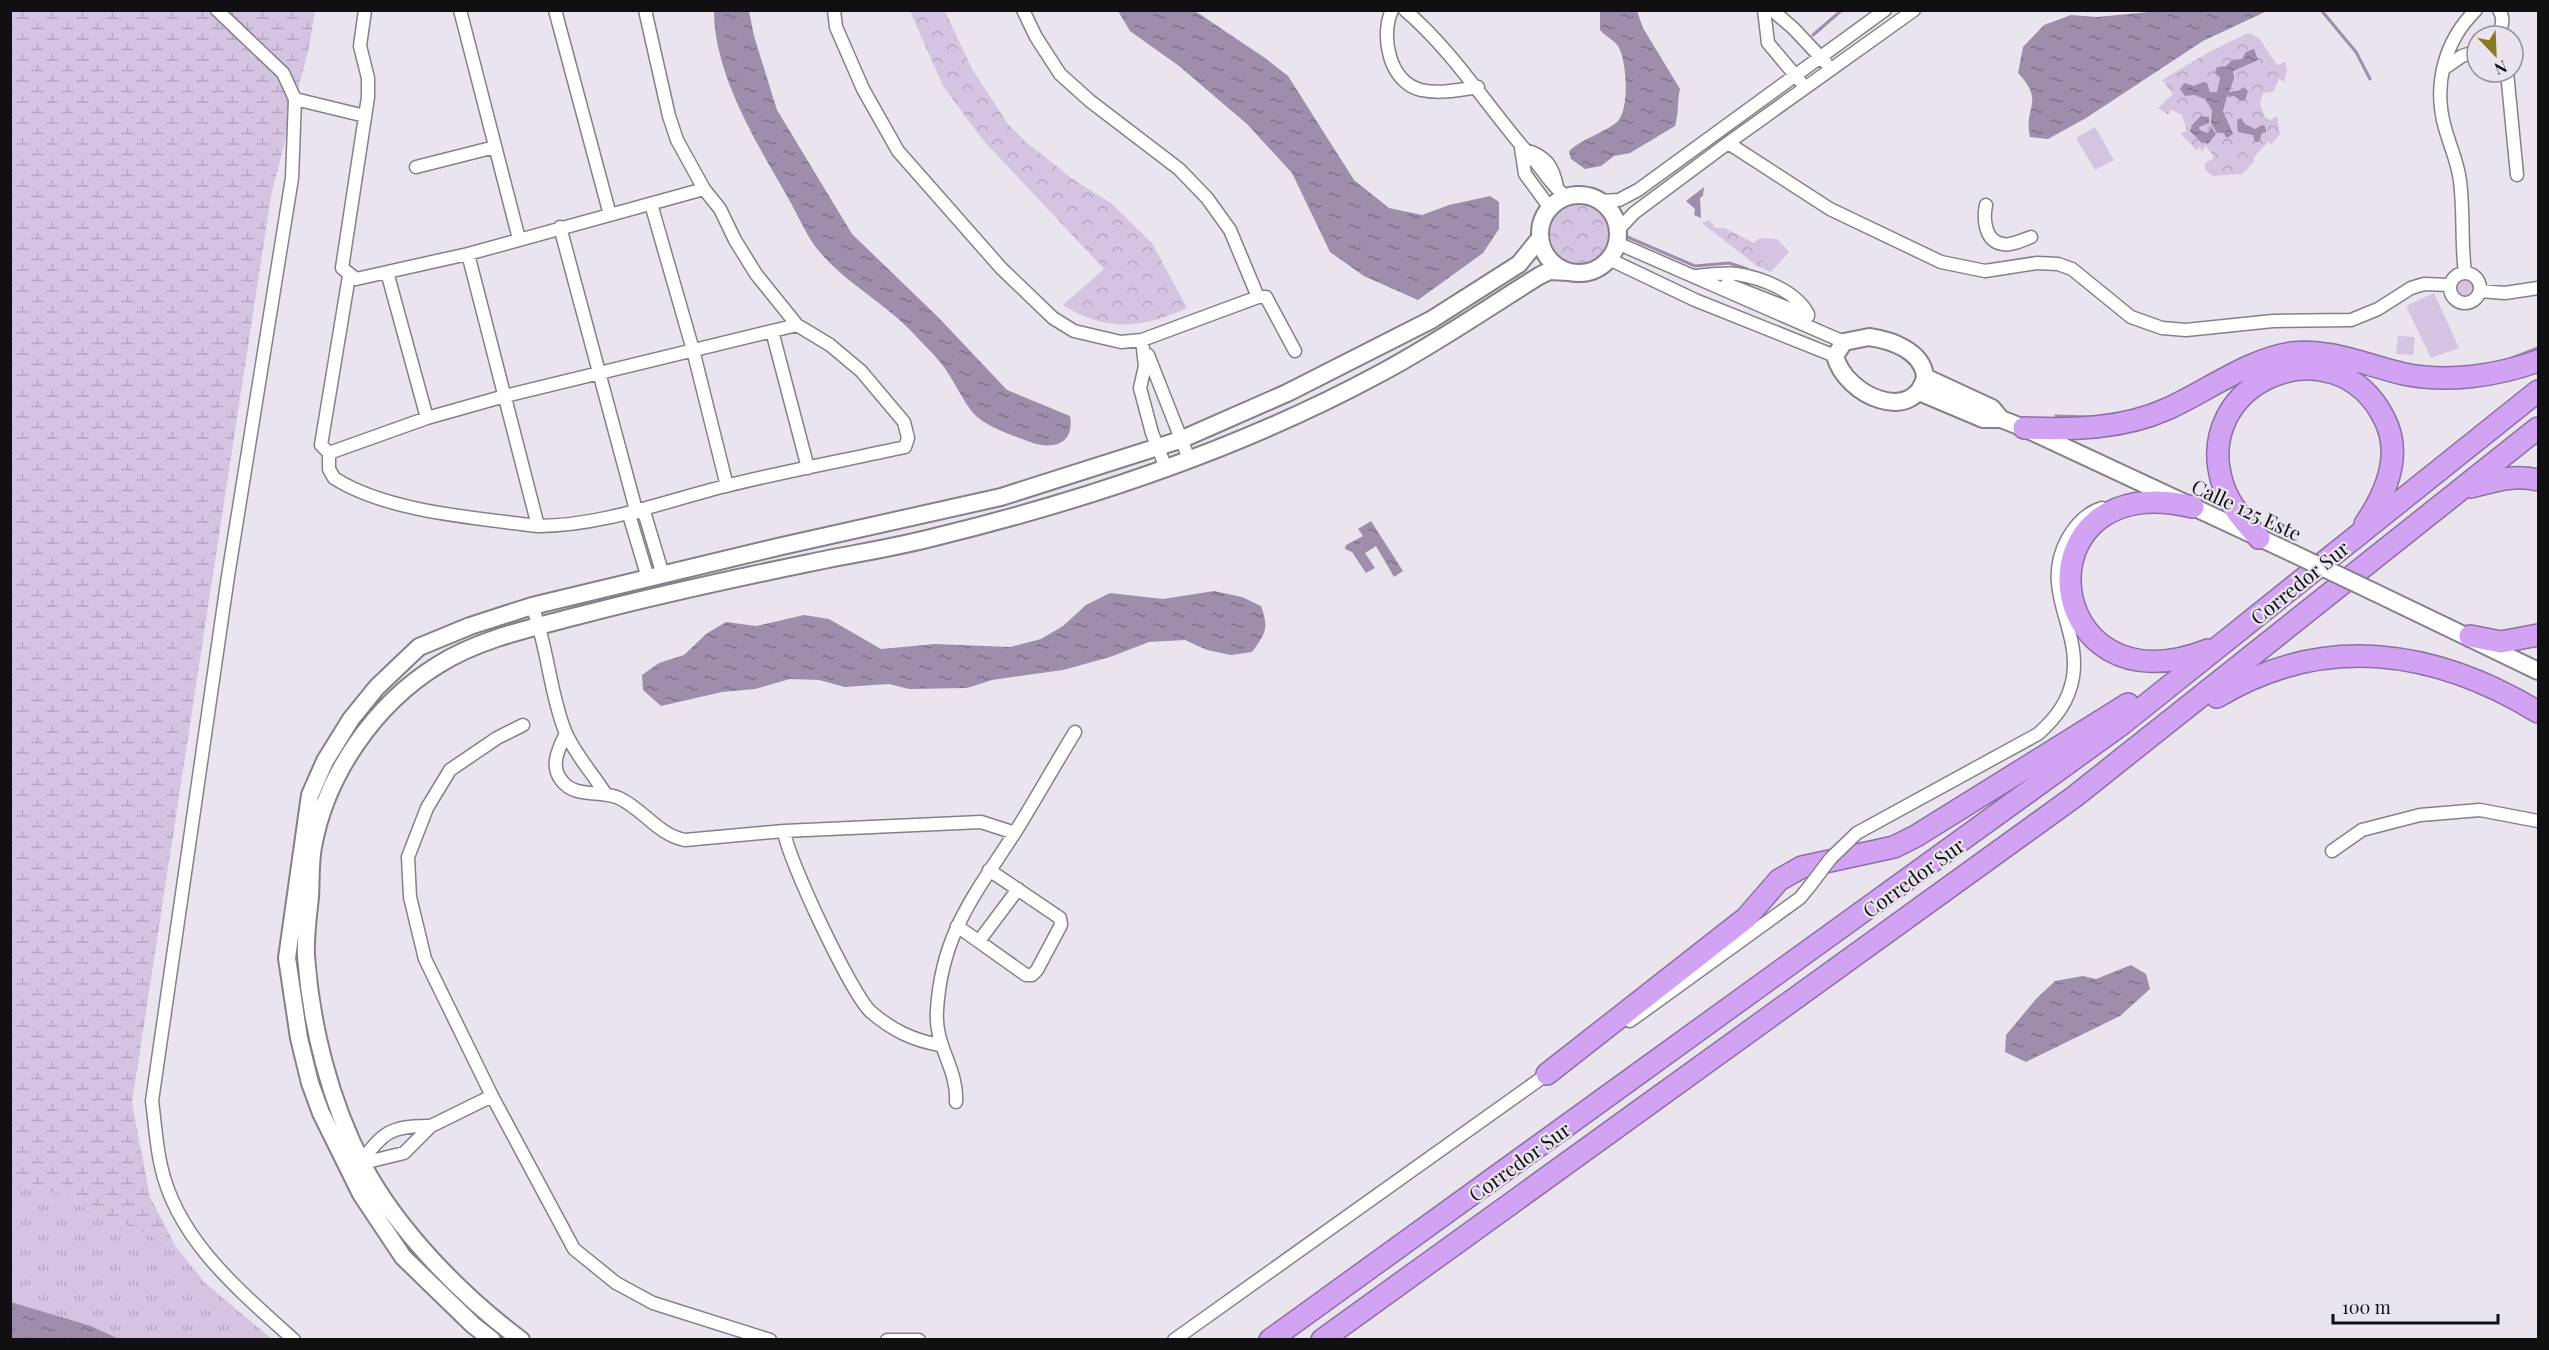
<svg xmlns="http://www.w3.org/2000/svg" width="2549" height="1350" viewBox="0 0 2549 1350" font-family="'Playfair Display',serif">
	<defs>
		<pattern id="grass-tufts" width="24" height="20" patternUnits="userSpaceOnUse" patternTransform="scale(1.5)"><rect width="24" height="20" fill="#d5c3e2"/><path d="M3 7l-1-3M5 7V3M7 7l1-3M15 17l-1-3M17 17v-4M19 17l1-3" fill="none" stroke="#b6a6c1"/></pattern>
		<pattern id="forest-crowns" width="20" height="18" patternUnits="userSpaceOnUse" patternTransform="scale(1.5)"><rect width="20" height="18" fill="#d5c3e2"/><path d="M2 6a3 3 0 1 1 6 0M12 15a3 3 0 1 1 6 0" fill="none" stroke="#b6a6c1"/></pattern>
		<pattern id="wetland-marsh" width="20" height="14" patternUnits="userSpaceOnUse" patternTransform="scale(1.5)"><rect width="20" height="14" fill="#d5c3e2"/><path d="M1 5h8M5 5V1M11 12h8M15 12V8" fill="none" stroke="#b6a6c1"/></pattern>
		<pattern id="water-ripples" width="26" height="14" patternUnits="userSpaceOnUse" patternTransform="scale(1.5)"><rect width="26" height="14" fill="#9e8dab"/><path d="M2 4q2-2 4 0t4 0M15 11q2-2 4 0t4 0" fill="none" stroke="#7f728a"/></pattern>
	</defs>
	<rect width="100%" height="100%" fill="#e9e4ed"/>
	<path fill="url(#grass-tufts)" d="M31,1183l145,64 29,36 67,56h-153l-28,-13 -80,-24v-118z"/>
	<path fill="url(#forest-crowns)" d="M910,11h35l27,58 36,55 18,18 45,36 41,26 40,39 35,65c-46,21 -81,24 -124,-3l41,-36 -122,-130 -39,-53z
		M2248,33l11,5 18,27 8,-3 2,9 -3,11 -5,-3 -6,13 -10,1 -3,11 5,13 5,3 7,-4 3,18 -9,11 -2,-4 -15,16v5c-4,3 -7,8 -11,11 -2,2 -25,2 -30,3l-8,-6v-7l8,-4v-4l-8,-9 -2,6 -4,-5 -2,4 -17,-18 7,-2 -5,-16 -10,-5 -4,4 -10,-6 15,-14 -11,-14 47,-28z
		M1550 234a30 30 0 1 1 60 0a30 30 0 1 1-60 0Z
		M1709,220l6,8h9l30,15 6,-5 17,1 12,13 -18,20 -14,-6 -55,-43z
		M2454 288a10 10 0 1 1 20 0a10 10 0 1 1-20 0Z"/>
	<path fill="url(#wetland-marsh)" d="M11,11h304l-6,36 -38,149 -139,907 18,94 26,50 -145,-64 -20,1z"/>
	<path fill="#d5c3e2" d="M2095,127l19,33 -19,10 -19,-32z
		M1777,239l9,9 -17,19 -10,-9z
		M2434,293l25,55 -28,10 -25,-52z
		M2398,336l17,1 -2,18 -17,-1z"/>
	<path fill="url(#water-ripples)" d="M714,11h35l5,25 23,74 75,124 87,84 68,72 63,26c5,29 -18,34 -40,26 -18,-7 -44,-15 -57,-29 -11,-14 -19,-32 -29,-46 -9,-12 -21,-23 -31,-34 -29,-31 -68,-50 -95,-83 -12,-15 -20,-35 -30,-52 -31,-55 -74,-123 -74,-187z
		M1118,11h77l70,47 23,18 66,104 35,28 33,7 27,-10 41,-9 9,6v27l-16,24 -65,47 -54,-24 -34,-24 -38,-79 -45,-49 -68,-58 -49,-35z
		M1600,11h37l6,17 37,61c-3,12 -1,25 -5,37l-45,27 -16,3 -13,10 -16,3 -14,-10 -2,-8c14,-13 33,-17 48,-29 13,-12 10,-62 1,-76 -4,-6 -13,-10 -18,-16z
		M2159,11h108l-64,30 -117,77 -38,21 -18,-2c-7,-31 16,-34 -12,-64l5,-26 21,-22 27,-10 26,2z
		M2254,49l4,11 -25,11 1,7 -5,14 9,-1 6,-4 4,4 -3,9 -4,1 -7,-5 -6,1v-4l-5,18 10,23 -6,4 -4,-5h-6l-6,-10 1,-13 -7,-11 -11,-4 -9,1 -5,-7 4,-6 10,3 9,-4 4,1 3,9h7l3,-14 -5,-6 2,-5 9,-1 6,-6 10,-1 4,-7z
		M2201,116l8,1v6l-10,4 1,3 8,3 3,-6 5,7 -8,10 -7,-2 -11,-11 2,-6z
		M2241,118l4,6 10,5 7,-4 3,1 1,6 -4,1 -3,9h-4l-2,-7 -15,-3 -1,-12z
		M1704,187l-1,9 -3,2 1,20 -7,-3 1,-6 -9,-8z
		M1371,521l32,50 -9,6 -18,-31 -11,7 10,15 -9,5 -14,-21 -7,-3 1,-4 17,-9 -5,-7z
		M1214,591l28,6 19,9c8,22 5,27 -9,46l-21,3 -24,-5 -22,-10 -36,2 -39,15 -47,13 -71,10 -25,8 -58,1 -20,-5 -44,3 -26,-7 -29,-1 -35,10 -33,3 -61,14 -18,-16 -1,-15 17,-12 25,-8 22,-21 20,-12 30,4 48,-11 25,4 52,30 54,-5 75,3 31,-8 22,-13 23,-21 24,-12 53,6z
		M2131,965l15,9 4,15 -30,27 -94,46 -21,-10 1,-17 30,-36 19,-18 28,-5 13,3z
		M11,1302l80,24 28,13h-108z"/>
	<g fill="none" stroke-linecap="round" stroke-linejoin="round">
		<path stroke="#9e8dab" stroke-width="3" d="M2321,10l35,42 14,27
			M1813,35l29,-25
			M1625,236l70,30 34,-3 18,6
			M2512,358l26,-10
			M2056,416l34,1"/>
		<defs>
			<path id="street" d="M217,10l66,63 12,26 -3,79 -64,398 -76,525c3,21 4,44 9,65 16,74 79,125 133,174
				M365,10l-5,36 8,32v19l-26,171 14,11 112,-25 236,-65
				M460,10l59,229
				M555,10l55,205
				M834,10l2,17 27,62 35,62 103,117 52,50 21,13 47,11 21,-2 116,-43h8l29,54
				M1023,10l13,27 24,37 30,27 89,68 28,29 23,32 28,67
				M1392,10c-12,26 -3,72 29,80 19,4 38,0 57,-3
				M1405,10c52,45 84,100 128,149 12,13 19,28 34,38
				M1764,10l4,33 32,38
				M1772,10l21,18 33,35
				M2497,36c5,-8 8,-17 2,-26
				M2443,69l19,-13 15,-5
				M2507,72l10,103
				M295,99l70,17
				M1728,143l102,66 111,53 44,9 52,-8 21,1 14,5 59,48 31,11 24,2 87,-9 78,-1 27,-11 33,-21 13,-4 26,1
				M1521,148l4,26 25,34
				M1525,150c21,6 28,16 32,37
				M416,167l79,-20
				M1600,201l19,-1 19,-10 247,-180
				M651,204l42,146 34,136
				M1986,205c-3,14 -1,37 17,39 7,2 20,-4 28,-7
				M560,227l76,283 9,5 18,60
				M1618,230l16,-17 94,-70 186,-133
				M1617,243l227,99
				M468,254l70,272c64,0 127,-25 188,-40 59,-15 120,-26 179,-39l3,-9 -4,-16 -43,-51 -31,-26 -33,-20 -41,-51 -21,-34 -15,-31 -16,-20 -27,-49 -8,-24 -24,-106
				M1609,259l86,41 140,56
				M387,272l40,146
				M2450 288a15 15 0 1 1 30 0a15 15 0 1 1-30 0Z
				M2465,273c-4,-31 -1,-61 -5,-92 -2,-18 -10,-35 -15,-53 -12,-42 -1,-87 31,-118
				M349,276l-28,169 8,8 98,-35 78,-22 292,-71
				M1695,276c13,-1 29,-4 42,-2 25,4 59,17 71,40
				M1727,284l81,32
				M2480,291l25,2 33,-5
				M772,331l36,137
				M1142,340l3,26 -5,22 12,45 14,35
				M1148,355l41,104
				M329,453v16l5,9c53,34 142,40 204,48
				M636,510l-6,8 18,60
				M532,606c16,40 17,85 33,125 9,22 28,43 40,62
				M523,725l-26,13 -47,32 -23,38 -19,49 2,40 15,62 67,137 82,153 42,34 37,20 117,37
				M566,733c-7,15 -17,33 -4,48 12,17 40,9 57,17 24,11 39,37 66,42l99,-9 197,-9 34,11
				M784,831c3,27 68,164 87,181 21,18 41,28 69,33
				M1857,833l181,-99c18,-16 31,-33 35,-57 8,-50 -34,-88 -5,-139 8,-14 18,-25 34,-30
				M2332,851l30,-21 58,-15 60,-5 58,11
				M957,926l69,49h6l5,-5 24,-45 -1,-7 -71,-48
				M979,941l39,-52
				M1630,1021l170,-123 9,-11
				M956,1102c2,-34 -22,-56 -19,-92 5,-81 42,-120 82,-184 19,-31 37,-63 56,-94
				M361,1162c22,-30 31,-37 70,-36
				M355,1165l49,-12 27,-27 61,-30
				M887,1340h32
				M1174,1340l376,-268"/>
			<path id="secondary" d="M1540 234a39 39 0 1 1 78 0a39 39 0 1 1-78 0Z
				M1869,337c22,3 54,14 56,40 -11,47 -79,20 -90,-21l9,-14z
				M1925,377l67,31 9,11
				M1919,392l64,27h18l23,9 268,125
				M2374,592l164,79
				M492,1340l-19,-15 -70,-68 -42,-63 -40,-81 -11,-30 -11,-45 -12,-80 23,-163 15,-34 26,-42 26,-32 42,-40 51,-21 62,-20 250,-60 219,-49 179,-57 107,-47 144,-73 88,-56 21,-26
				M521,1340c-59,-44 -124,-110 -158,-175 -33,-63 -52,-139 -57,-209 -1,-19 2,-40 4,-59 1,-16 0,-34 3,-50 13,-73 62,-143 125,-182 41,-26 93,-37 139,-49 77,-20 154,-37 232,-53 42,-9 84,-15 126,-26 152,-37 305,-88 444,-163 55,-29 107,-65 160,-98l10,-5 20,1"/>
			<path id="highway" d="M2024,428c48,2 99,1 143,-19 38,-17 84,-51 125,-56 37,-5 76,13 112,21 44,9 92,2 134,-13
				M2471,487c23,-6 44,-13 67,-7
				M2193,507c-177,-43 -155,210 15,143
				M2259,538c-14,-16 -29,-32 -36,-53 -34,-104 112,-164 161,-67 19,36 3,74 -19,106
				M2470,636l31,6 37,-7
				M2217,697c108,-65 219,-47 321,15
				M1547,1074l199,-156 33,-38 23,-13 92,-20 22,-11 212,-132
				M1270,1340l852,-616 416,-333
				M1322,1340l752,-543 464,-369"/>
		</defs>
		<use href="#street" stroke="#858089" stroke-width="15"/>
		<use href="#secondary" stroke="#858089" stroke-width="20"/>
		<use href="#highway" stroke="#8e6fa4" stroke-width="24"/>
		<use href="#street" stroke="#fff" stroke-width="12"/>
		<use href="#secondary" stroke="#fff" stroke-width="16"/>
		<use href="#highway" stroke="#d2a3f3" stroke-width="21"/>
		<defs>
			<path id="street-bridge" d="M1809,887l22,-29 26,-25"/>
			<path id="secondary-bridge" d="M2292,553l82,39"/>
		</defs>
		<use href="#street-bridge" stroke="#858089" stroke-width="15" stroke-linecap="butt"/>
		<use href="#secondary-bridge" stroke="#858089" stroke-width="20" stroke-linecap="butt"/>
		<use href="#street-bridge" stroke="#fff" stroke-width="12"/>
		<use href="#secondary-bridge" stroke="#fff" stroke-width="16"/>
	</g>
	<g text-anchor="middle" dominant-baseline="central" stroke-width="4.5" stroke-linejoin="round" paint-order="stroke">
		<g font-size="20" fill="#100f12" stroke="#e9e4ed">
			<text transform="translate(2247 509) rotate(25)">Calle 125 Este</text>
			<text transform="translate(2299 582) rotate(-39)">Corredor Sur</text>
			<text transform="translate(1913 877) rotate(-36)">Corredor Sur</text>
			<text transform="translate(1519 1161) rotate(-36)">Corredor Sur</text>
		</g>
	</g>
	<rect width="2549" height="1350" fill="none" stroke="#100f12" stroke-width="24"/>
	<g transform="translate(2495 54) rotate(157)"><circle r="28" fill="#e9e4ed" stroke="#928f95" stroke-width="1.5"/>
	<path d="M0-4.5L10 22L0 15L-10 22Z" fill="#877a1f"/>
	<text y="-9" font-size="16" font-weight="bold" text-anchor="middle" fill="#100f12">N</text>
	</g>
	<path d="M2333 1314v9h165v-9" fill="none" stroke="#100f12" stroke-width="3"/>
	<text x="2342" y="1314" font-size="18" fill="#100f12" stroke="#e9e4ed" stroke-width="4.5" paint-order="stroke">100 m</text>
</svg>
